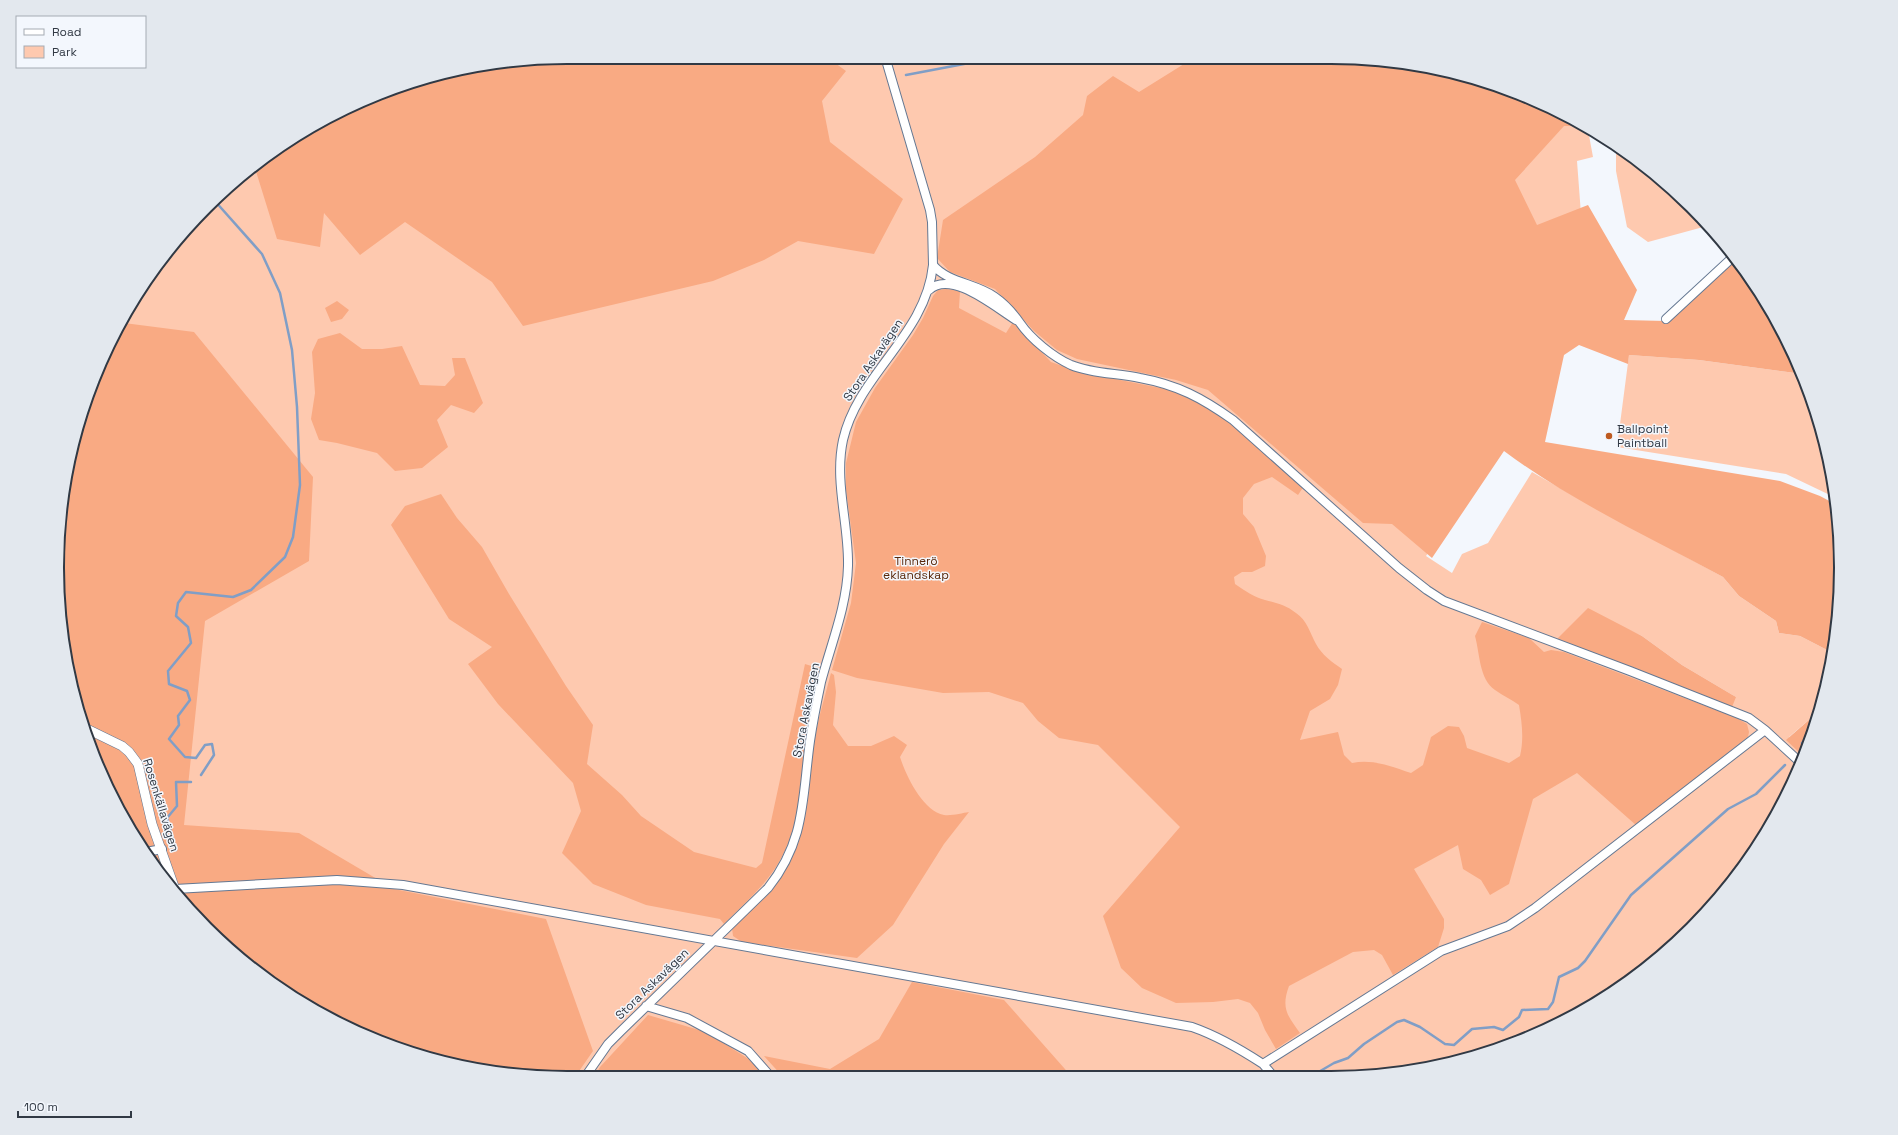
<svg xmlns="http://www.w3.org/2000/svg" width="1898" height="1135" viewBox="0 0 1898 1135" font-family="'Space Grotesk',sans-serif">
	<rect width="100%" height="100%" fill="#f3f7fd"/>
	<path fill="#fec9af" fill-rule="evenodd" d="M1364,58l131,26 93,46 5,27 -16,4 6,80 -25,115 -57,94 -75,106 26,17 10,-19 26,-11 44,-71 40,23 151,82 16,19 37,25 3,12 21,3 33,17 -2,14 -13,45 -29,25 16,17 -3,9 -47,88 -88,100 -81,59 -92,41 -130,26h-830l-131,-26 -119,-59 -77,-63 -11,-12 -112,-513 59,-120 63,-77 51,-45 85,-52 62,-26 97,-23zM1615,623l27,13 40,29 54,32 -28,-12z
		M1616,145l76,62 15,19 -59,16 -21,-15 -11,-56z
		M1629,355l70,5 104,14 28,94 3,29 -48,-23 -169,-27z"/>
	<path fill="#f9aa83" d="M1364,58l131,26 84,42h-15l-49,54 22,45 51,-20 49,85 -13,30 42,1 68,-63 21,26 48,90 -104,-14 -70,-5 -1,9 -49,-19 -15,10 -19,87 235,39 40,15 15,8 6,64 -8,85 -33,-17 -21,-3 -3,-12 -37,-25 -16,-19c-74,-40 -152,-76 -219,-126l-72,107 -40,-34 -29,-1 -155,-133 -32,-10 -99,-21 -20,-9 -23,-19 -39,-42 -45,-17 -13,-14 6,-38 92,-63 48,-42 4,-19 26,-20 26,16 53,-33z
		M831,60l15,11 -24,30 8,41 73,57 -29,55 -76,-13 -34,19 -51,21 -190,45 -31,-44 -87,-60 -45,33 -36,-42 -4,34 -43,-8 -23,-74 88,-55 62,-26 97,-23z
		M946,289l14,2 -1,17 47,25 7,-11 38,40 17,6 27,7 86,17 37,22 20,15 66,57 -6,9 -26,-18 -18,7 -11,14v16l11,13 12,29 -1,10 -13,6h-10l-8,5 1,7c10,7 19,13 30,16 12,3 21,5 31,13 11,7 14,20 20,31 6,11 16,18 26,25l-4,16 -8,14 -20,12 -10,29 38,-8 6,23 8,8c21,-4 38,3 59,10l12,-8 8,-28 17,-11 11,1 5,9 3,12 42,15 11,-7c4,-17 2,-33 -1,-51 -8,-6 -16,-9 -24,-15 -16,-11 -15,-36 -20,-54l7,-14 47,16 15,14 7,-2 13,2 173,66 10,6 2,8 -1,5 -111,89 -60,-53 -44,26 -24,85 -19,11 -9,-15 -18,-11 -5,-24 -44,24 30,50v9l-6,19 -45,28 -11,-20 -8,-5 -21,2 -64,34c-8,22 -2,29 11,47l-24,16 -11,-19 -7,-17 -8,-10 -12,-4 -25,3 -37,1 -34,-15 -21,-20 -18,-52 77,-89 -82,-82 -39,-7 -21,-17 -15,-18 -34,-11 -46,1 -86,-15 -25,-8 19,-67 5,-40 -10,-73v-27l10,-41 19,-34 38,-53 10,-17 10,-22 5,-6z
		M337,301l12,9 -7,9 -11,3 -6,-14z
		M124,323l70,9 119,145 -4,84 -104,60 -21,204 115,8 95,56 152,30 47,132 -18,26h-41l-131,-26 -119,-59 -77,-63 -45,-51 -52,-85 -26,-61 -17,-65 -10,-99 4,-67 23,-97z
		M340,333l22,16h20l20,-3 18,39 25,1 10,-11 -3,-17h13l18,45 -9,10 -23,-8 -14,15 11,27 -26,21 -27,3 -18,-18 -40,-10 -18,-3 -8,-21 4,-26 -3,-41 6,-13z
		M441,494l16,24 25,29 27,47 57,92 27,39 -6,39 35,31 19,21 53,36 62,16 6,-5 43,-199 16,5c-5,24 -12,48 -15,72 -6,41 -5,85 -27,121 -14,24 -36,43 -55,62l-4,-5 -74,-14 -53,-21 -31,-31 19,-42 -8,-28 -75,-79 -30,-40 24,-17 -43,-28 -58,-94 14,-19z
		M1588,608l54,28 40,29 54,32 -4,10 -176,-67z
		M831,673l3,2 2,17 -3,33 15,21h23l23,-10 13,9 -7,12c6,19 23,54 44,58 8,1 18,-2 25,-3l-25,32 -51,81 -36,33 -115,-16 -9,-6 -1,-8 57,-66 10,-21 9,-42 3,-42 8,-39z
		M1818,712l-13,40 -3,3 -16,-15z
		M912,982l92,18 68,77h-289l-19,-21 66,13 49,-30z
		M648,1015l58,17 49,31 11,14h-172l6,-10z"/>
	<g fill="none" stroke-linecap="round" stroke-linejoin="round">
		<path stroke="#809ec6" stroke-width="2.5" d="M906,75l79,-15
			M1802,743l9,-10
			M201,775l13,-20 -2,-11 -7,1 -9,13 -11,-1 -16,-18 10,-14 -1,-9 12,-16 -3,-9 -18,-7 -1,-13 23,-28 -3,-16 -12,-11 2,-13 8,-11 47,5 18,-7 34,-33 8,-20 7,-52 -3,-78 -5,-57 -12,-57 -18,-39 -48,-54
			M176,850l-9,-32 10,-12 -1,-24h15
			M1310,1077l24,-14 14,-5 16,-14 33,-22 7,-2 16,7 25,17 9,1 18,-16 22,-2 9,3 16,-13 3,-7 26,-1 5,-7 6,-25 19,-9 7,-7 46,-66 97,-86 28,-15 29,-29"/>
		<defs>
			<path id="minor" d="M886,60l44,150 2,12 1,43c15,18 43,18 62,32 10,7 18,16 25,26 11,16 33,34 51,42 22,9 46,8 69,13 38,7 62,20 93,42l166,148 28,22 17,11 186,70 119,47 16,12 37,34
				M929,290c22,-21 67,18 87,30
				M1666,319l67,-62
				M146,852l16,-3
				M175,889l162,-9 66,5 789,142c26,9 48,22 71,37l178,-113 67,-25 27,-18 230,-178
				M646,1006l41,12 61,33 23,26
				M1263,1064l11,13
				M585,1077l23,-33 13,-13 147,-143c38,-48 34,-90 42,-147 3,-20 7,-40 11,-59 10,-38 26,-76 27,-116 1,-42 -14,-84 -5,-126 15,-66 83,-105 90,-175"/>
			<path id="tertiary" d="M83,727l39,19 7,6 9,12 14,60 25,71"/>
		</defs>
		<use href="#minor" stroke="#657892" stroke-width="10"/>
		<use href="#tertiary" stroke="#657892" stroke-width="10"/>
		<use href="#minor" stroke="#fff" stroke-width="8"/>
		<use href="#tertiary" stroke="#fff" stroke-width="9"/>
	</g>
	<circle fill="#bd5a20" stroke="#f3f7fd" stroke-width="1.5" cx="1609" cy="436" r="4"/>
	<g text-anchor="middle" dominant-baseline="central" stroke-width="3" stroke-linejoin="round" paint-order="stroke">
		<g font-size="12" fill="#313944" stroke="#f3f7fd">
			<text transform="translate(873 360) rotate(-56)">Stora Askavägen</text>
			<text transform="translate(806 710) rotate(-79)">Stora Askavägen</text>
			<text transform="translate(161 805) rotate(73)">Rosenkällavägen</text>
			<text transform="translate(652 984) rotate(-44)">Stora Askavägen</text>
		</g>
		<g font-size="12" fill="#313944" stroke="#f3f7fd" text-anchor="start">
			<text x="1617" y="429">Ballpoint<tspan x="1617" dy="14">Paintball</tspan></text>
		</g>
		<g font-size="12" fill="#59280b" stroke="#f3f7fd">
			<text x="916" y="561">Tinnerö<tspan x="916" dy="14">eklandskap</tspan></text>
		</g>
	</g>
	<path d="M0 0H1898V1135H0ZM567 64H1331A503 503 0 0 1 1834 567V568A503 503 0 0 1 1331 1071H567A503 503 0 0 1 64 568V567A503 503 0 0 1 567 64Z" fill="#e3e8ee" fill-rule="evenodd"/>
	<path fill="none" stroke="#313944" stroke-width="2" d="M567 64H1331A503 503 0 0 1 1834 567V568A503 503 0 0 1 1331 1071H567A503 503 0 0 1 64 568V567A503 503 0 0 1 567 64Z"/>
	<rect x="16" y="16" width="130" height="52" fill="#f3f7fd" stroke="#a5abb3"/>
	<rect x="24" y="29" width="20" height="6" fill="#ffffff" stroke="#a5abb3"/>
	<text x="52" y="36" font-size="12" fill="#313944">Road</text>
	<rect x="24" y="46" width="20" height="12" fill="#fec9af" stroke="#a5abb3"/>
	<text x="52" y="56" font-size="12" fill="#313944">Park</text>
	<path d="M18 1111v6h113v-6" fill="none" stroke="#313944" stroke-width="2"/>
	<text x="24" y="1111" font-size="12" fill="#313944" stroke="#f3f7fd" stroke-width="3" paint-order="stroke">100 m</text>
</svg>
